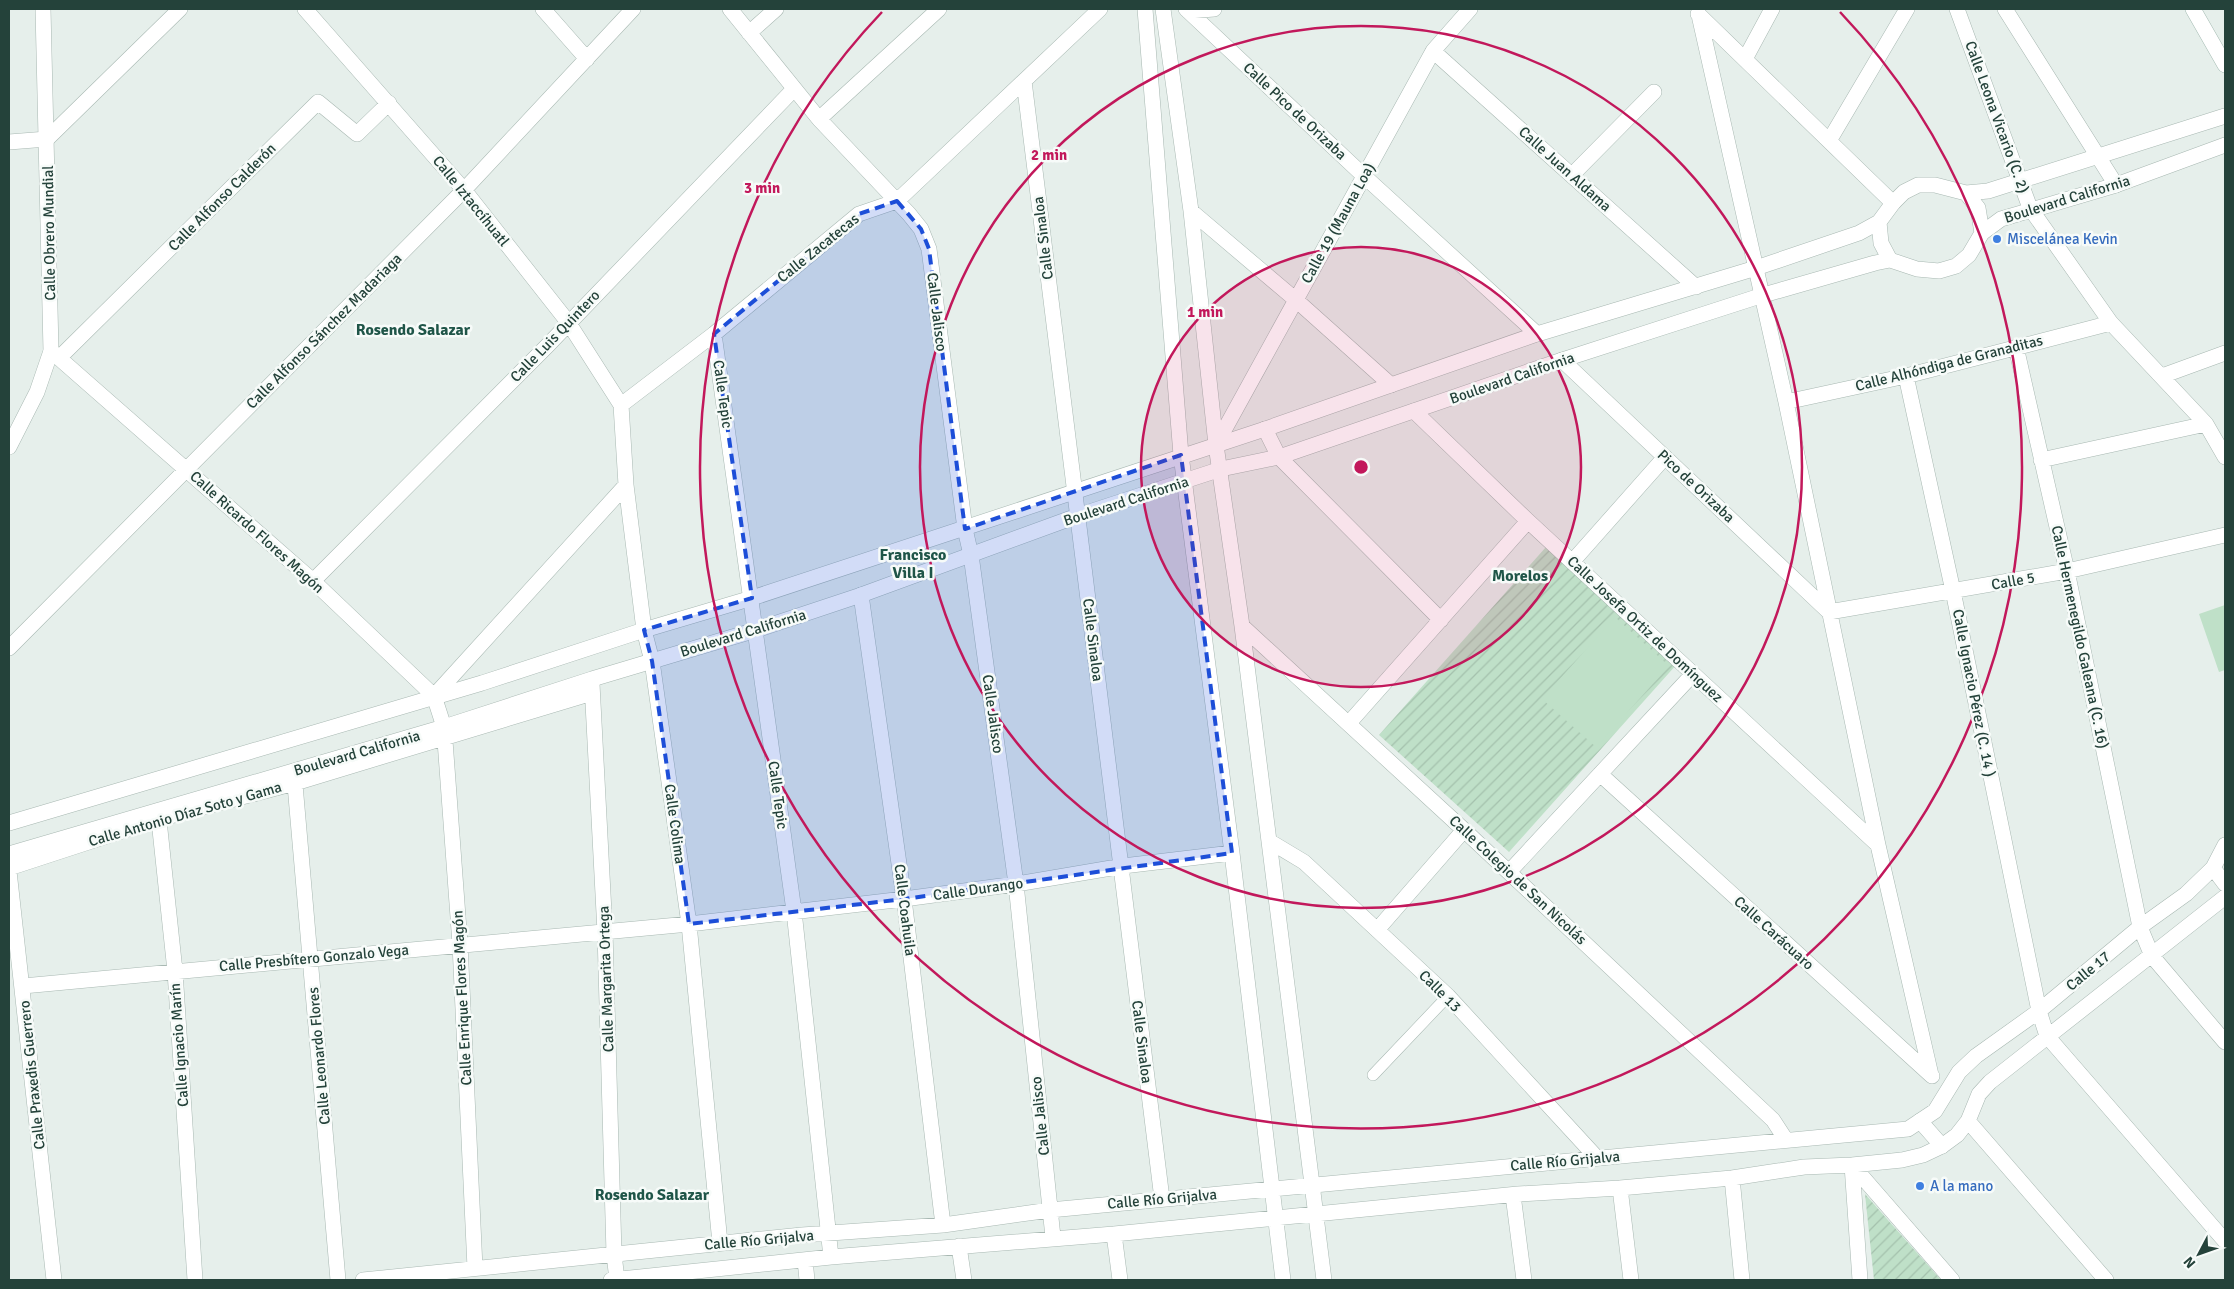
<svg xmlns="http://www.w3.org/2000/svg" width="2234" height="1289" viewBox="0 0 2234 1289" font-family="Signika,sans-serif">
	<defs>
		<pattern id="garden-furrows" width="10" height="10" patternUnits="userSpaceOnUse" patternTransform="scale(1.25)"><rect width="10" height="10" fill="#bfe0c8"/><path d="M-1 1l2-2M0 10L10 0M9 11l2-2" fill="none" stroke="#a4c1ad"/></pattern>
	</defs>
	<rect width="100%" height="100%" fill="#e6efeb"/>
	<path fill="url(#garden-furrows)" d="M1546,547l131,117 -168,188 -130,-117z
		M1865,1194l76,86h-67z"/>
	<path fill="#bfe0c8" d="M2225,605v65l-6,2 -20,-58z
		M1615,617l54,49 -73,81 -54,-48z"/>
	<g fill="none" stroke-linecap="round" stroke-linejoin="round">
		<defs>
			<path id="service" d="M1373,1075l75,-79"/>
			<path id="minor" d="M305,9l159,181 104,132 53,83 5,80 18,145 8,31 37,263 31,319
				M543,9l44,50
				M730,9l89,110 90,95 12,15 8,20 36,280 6,26 45,329 37,353
				M1145,9l36,446 51,398 51,427
				M1163,9l28,202 25,234 26,181 82,654
				M1186,9l178,167 173,158
				M1957,9l73,199 81,115 95,101 19,33
				M2005,9l111,176
				M1188,11l26,-2
				M1698,14l195,189
				M1699,15l87,387 92,443 53,230
				M749,33l27,-24
				M1433,51l263,236
				M1745,59l27,-50
				M1024,81l138,1118
				M819,119l120,-110
				M1829,141l78,-132
				M9,142l38,-3 133,-130
				M1572,175l82,-83
				M1191,211l105,89 95,85
				M714,334l80,577 37,346
				M2016,347l51,224 73,356 12,29 73,86
				M51,351l262,230 121,115 10,31 16,217 15,324
				M59,358l259,-256 39,32 32,-31
				M1562,360l267,252 238,-41 158,-36
				M1906,376l47,215 86,420 8,25 178,205
				M2162,376l63,-23
				M1786,402l120,-26 205,-53
				M621,405l93,-71 145,-120 38,-13 203,-192
				M1414,411l114,110 350,324
				M1265,429l14,28 162,163
				M1216,445l217,-394 37,-42
				M2041,460l165,-36
				M1572,562l93,-105
				M313,581l235,-236 246,-256
				M861,595l43,304 39,326
				M1242,626l222,204 309,290 13,20
				M9,648l455,-458 169,-181
				M592,684l13,248 9,322 3,26
				M434,696l192,-211
				M1349,723l179,-202
				M294,773l44,507
				M1600,774l332,302
				M158,811l17,160 20,309
				M1269,841l35,21 144,134 149,162
				M9,868l150,-49 136,-36 297,-90
				M2213,868l12,16
				M9,871l45,409
				M1509,872l184,-198
				M1377,930l87,-100
				M23,986l666,-62 215,-25 112,-15 107,-18 109,-13
				M1968,1121l138,159
				M1852,1165l100,115
				M1852,1165l8,115
				M1732,1178l10,102
				M1620,1188l11,92
				M1513,1195l11,85
				M1114,1234l6,46
				M959,1246l5,34
				M805,1260l2,20
				M363,1280l439,-45 141,-10 107,-15 858,-81 27,-18 24,-39 17,-16 63,-45 101,-84 46,-33 27,-26 12,-23
				M611,1280l220,-23 283,-23 404,-40 102,-6 112,-10 72,-11 48,-2 50,-5 21,-5 19,-9 15,-11 11,-14 11,-27 11,-12 235,-185"/>
			<path id="tertiary" d="M1966,193l12,15 4,25
				M1879,222l2,21 9,17
				M9,447l28,-55 14,-41 -8,-342
				M9,823l473,-140 162,-53 108,-32 516,-170 269,-94 219,-66 103,-35 20,-11 14,-19 11,-11 14,-7h17l31,8 22,-2 237,-75
				M9,854l435,-127 148,-48 164,-49 105,-35 216,-79 144,-47 58,-12 283,-97 198,-64 115,-33 15,-3 27,9 22,2 17,-5 13,-11 13,-22 19,-14 115,-34 109,-40
				M1920,1121l22,25"/>
			<path id="secondary" d="M2193,9l32,56"/>
		</defs>
		<use href="#service" stroke="#a8b8b2" stroke-width="12"/>
		<use href="#minor" stroke="#a8b8b2" stroke-width="16"/>
		<use href="#tertiary" stroke="#a8b8b2" stroke-width="16"/>
		<use href="#secondary" stroke="#a4bbb3" stroke-width="16"/>
		<use href="#service" stroke="#fff" stroke-width="11"/>
		<use href="#minor" stroke="#fff" stroke-width="15"/>
		<use href="#tertiary" stroke="#fff" stroke-width="15"/>
		<use href="#secondary" stroke="#fff" stroke-width="15"/>
	</g>
	<path fill="#1d4ed8" fill-opacity="0.2" stroke="#1d4ed8" stroke-width="4" stroke-dasharray="10 6" stroke-linejoin="round" d="M897,201l24,28 8,20 36,280 216,-74 51,398 -328,46 -215,25 -37,-263 -8,-31 108,-32 -38,-264 145,-120z"/>
	<circle cx="1361" cy="467" r="220" fill="#c2185b" fill-opacity=".12"/>
	<g fill="none" stroke="#c2185b" stroke-width="2.5">
		<circle cx="1361" cy="467" r="220"/>
		<circle cx="1361" cy="467" r="441"/>
		<path d="M1840 12A661 661 0 1 1 882 12"/>
	</g>
	<g fill="#3f7fe0" stroke="#f7fbf9" stroke-width="2">
		<circle cx="1997" cy="239" r="5"/>
		<circle cx="1920" cy="1186" r="5"/>
	</g>
	<g text-anchor="middle" dominant-baseline="central" stroke-width="5" stroke-linejoin="round" paint-order="stroke">
		<g font-size="15" fill="#24423a" stroke="#f7fbf9">
			<text transform="translate(1295 111) rotate(43)">Calle Pico de Orizaba</text>
			<text transform="translate(1997 117) rotate(70)">Calle Leona Vicario (C. 2)</text>
			<text transform="translate(1565 169) rotate(42)">Calle Juan Aldama</text>
			<text transform="translate(222 197) rotate(-45)">Calle Alfonso Calderón</text>
			<text transform="translate(2067 199) rotate(-17)">Boulevard California</text>
			<text transform="translate(471 201) rotate(51)">Calle Iztaccíhuatl</text>
			<text transform="translate(1338 223) rotate(-61)">Calle 19 (Mauna Loa)</text>
			<text transform="translate(49 233) rotate(-91)">Calle Obrero Mundial</text>
			<text transform="translate(1043 238) rotate(-97)">Calle Sinaloa</text>
			<text transform="translate(818 248) rotate(-39)">Calle Zacatecas</text>
			<text transform="translate(937 312) rotate(83)">Calle Jalisco</text>
			<text transform="translate(324 331) rotate(-45)">Calle Alfonso Sánchez Madariaga</text>
			<text transform="translate(555 336) rotate(-46)">Calle Luis Quintero</text>
			<text transform="translate(1949 363) rotate(-14)">Calle Alhóndiga de Granaditas</text>
			<text transform="translate(1512 378) rotate(-19)">Boulevard California</text>
			<text transform="translate(723 394) rotate(82)">Calle Tepic</text>
			<text transform="translate(1696 486) rotate(43)">Pico de Orizaba</text>
			<text transform="translate(1126 501) rotate(-18)">Boulevard California</text>
			<text transform="translate(257 532) rotate(42)">Calle Ricardo Flores Magón</text>
			<text transform="translate(2013 581) rotate(-10)">Calle 5</text>
			<text transform="translate(1645 629) rotate(43)">Calle Josefa Ortiz de Domínguez</text>
			<text transform="translate(743 633) rotate(-17)">Boulevard California</text>
			<text transform="translate(2080 637) rotate(78)">Calle Hermenegildo Galeana (C. 16)</text>
			<text transform="translate(1093 640) rotate(83)">Calle Sinaloa</text>
			<text transform="translate(1974 693) rotate(79)">Calle Ignacio Pérez (C. 14 )</text>
			<text transform="translate(993 714) rotate(82)">Calle Jalisco</text>
			<text transform="translate(357 753) rotate(-16)">Boulevard California</text>
			<text transform="translate(778 795) rotate(82)">Calle Tepic</text>
			<text transform="translate(185 814) rotate(-16)">Calle Antonio Díaz Soto y Gama</text>
			<text transform="translate(675 824) rotate(82)">Calle Colima</text>
			<text transform="translate(1518 880) rotate(43)">Calle Colegio de San Nicolás</text>
			<text transform="translate(978 889) rotate(-8)">Calle Durango</text>
			<text transform="translate(905 910) rotate(83)">Calle Coahuila</text>
			<text transform="translate(1774 933) rotate(42)">Calle Carácuaro</text>
			<text transform="translate(314 958) rotate(-5)">Calle Presbítero Gonzalo Vega</text>
			<text transform="translate(2088 971) rotate(-40)">Calle 17</text>
			<text transform="translate(606 979) rotate(-92)">Calle Margarita Ortega</text>
			<text transform="translate(1440 991) rotate(45)">Calle 13</text>
			<text transform="translate(462 998) rotate(-93)">Calle Enrique Flores Magón</text>
			<text transform="translate(1142 1042) rotate(83)">Calle Sinaloa</text>
			<text transform="translate(179 1045) rotate(-94)">Calle Ignacio Marín</text>
			<text transform="translate(319 1056) rotate(-95)">Calle Leonardo Flores</text>
			<text transform="translate(32 1075) rotate(-96)">Calle Praxedis Guerrero</text>
			<text transform="translate(1040 1116) rotate(-96)">Calle Jalisco</text>
			<text transform="translate(1565 1161) rotate(-5)">Calle Río Grijalva</text>
			<text transform="translate(1162 1199) rotate(-5)">Calle Río Grijalva</text>
			<text transform="translate(759 1240) rotate(-5)">Calle Río Grijalva</text>
		</g>
		<g font-size="15" fill="#366cbe" stroke="#f7fbf9" text-anchor="start">
			<text x="2007" y="239">Miscelánea Kevin</text>
			<text x="1930" y="1186">A la mano</text>
		</g>
		<g font-size="16" font-weight="bold" fill="#1f5548" stroke="#f7fbf9">
			<text x="413" y="330">Rosendo Salazar</text>
			<text x="913" y="555">Francisco<tspan x="913" dy="18">Villa I</tspan></text>
			<text x="1520" y="576">Morelos</text>
			<text x="652" y="1195">Rosendo Salazar</text>
		</g>
	</g>
	<circle cx="1361" cy="467" r="8" fill="#c2185b" stroke="#f7fbf9" stroke-width="2.5"/>
	<g font-size="15" text-anchor="middle" font-weight="bold" fill="#c2185b" stroke="#f7fbf9" stroke-width="5" stroke-linejoin="round" paint-order="stroke">
		<text x="1049" y="160">2 min</text>
		<text x="762" y="193">3 min</text>
		<text x="1205" y="317">1 min</text>
	</g>
	<rect width="2234" height="1289" fill="none" stroke="#24423a" stroke-width="20"/>
	<g transform="translate(2199 1254) rotate(229)" stroke="#f7fbf9" stroke-width="4" paint-order="stroke">
	<path d="M0-4L9 19L0 12L-9 19Z" fill="#24423a"/>
	<text y="-8" font-size="14" font-weight="bold" text-anchor="middle" fill="#24423a">N</text>
	</g>
</svg>
